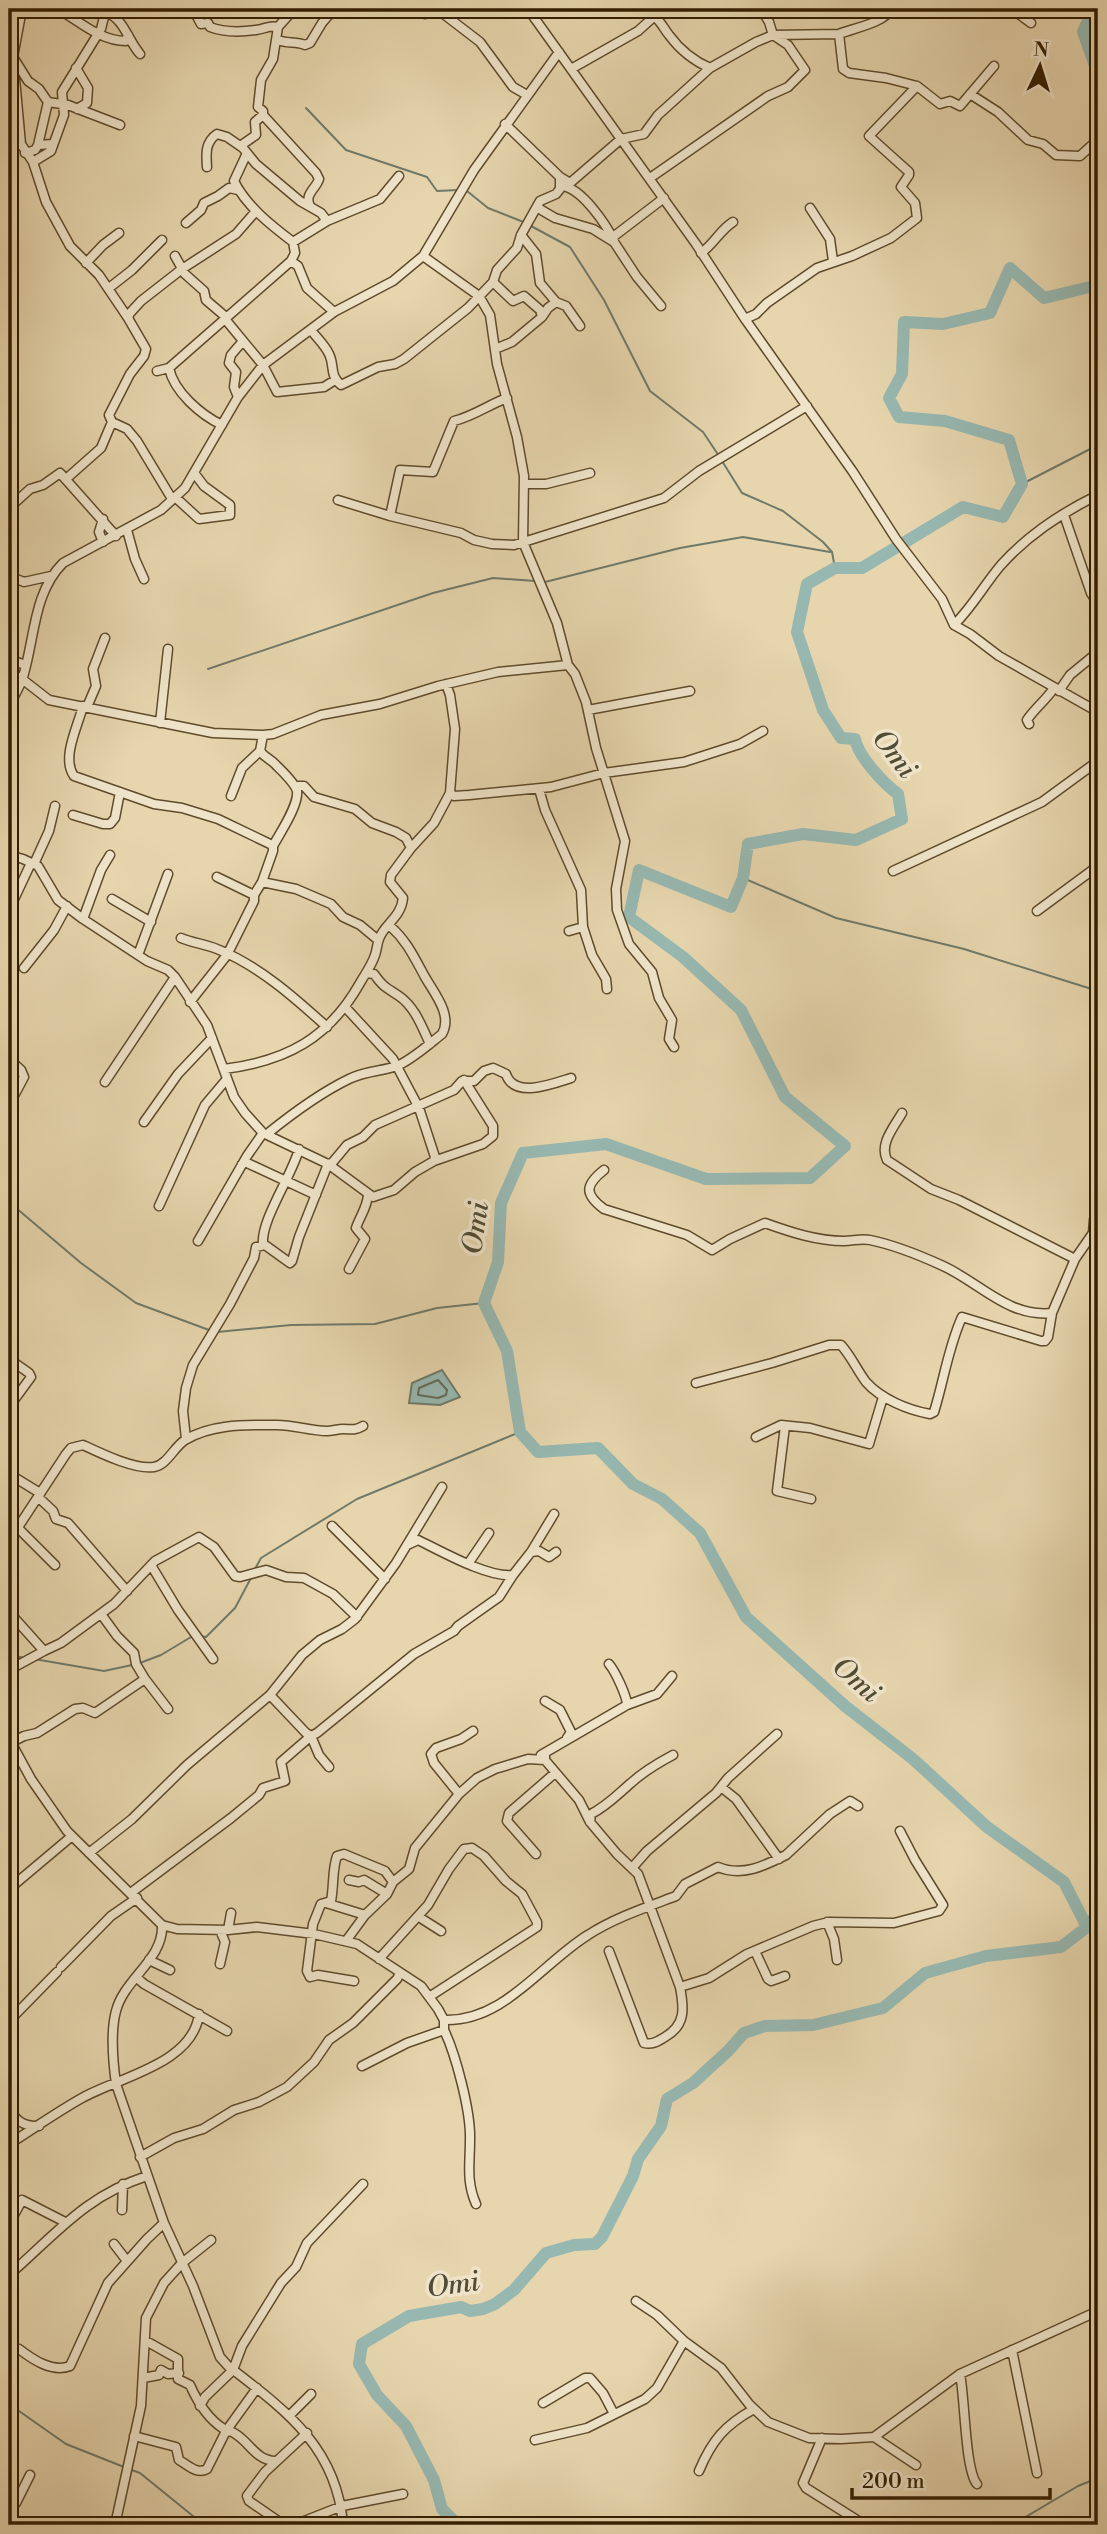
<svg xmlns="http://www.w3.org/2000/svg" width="1107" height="2534" viewBox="0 0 1107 2534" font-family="'Libre Bodoni',serif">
	<rect width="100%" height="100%" fill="#e6d5ad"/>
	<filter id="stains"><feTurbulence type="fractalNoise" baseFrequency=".00286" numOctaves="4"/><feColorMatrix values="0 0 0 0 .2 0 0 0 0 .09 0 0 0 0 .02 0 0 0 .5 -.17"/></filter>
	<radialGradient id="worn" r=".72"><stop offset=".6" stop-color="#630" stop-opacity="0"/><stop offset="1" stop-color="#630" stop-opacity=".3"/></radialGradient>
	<path fill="#97b8b1" stroke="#6f7a6a" stroke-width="2" d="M442,1370l18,27 -20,8 -31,-2 3,-20z"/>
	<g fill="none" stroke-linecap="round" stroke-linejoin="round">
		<path stroke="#646a58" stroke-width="2" d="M438,1380l9,10 -1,5 -8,3 -20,-3 1,-7z"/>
		<path stroke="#6f7a6a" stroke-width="2" d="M306,108l40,42 81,27 10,14 21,-1
			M467,191l21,17 38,15
			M531,226l39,21 34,53 46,91 53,41 16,24
			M722,461l20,32 41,18 40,31 9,10 3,16
			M1022,484l76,-39
			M545,582l135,-34 63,-11 87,15
			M208,669l225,-76 60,-15 42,3
			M743,878l93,40 128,31 134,42
			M9,1202l72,61 55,40 73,27
			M217,1332l74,-7 84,-1 62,-16 47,-5
			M255,1569l6,-11 96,-59 163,-67
			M200,1636l6,1 29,-29 16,-30
			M9,1655l16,3
			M34,1659l70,12 28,-6
			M140,1663l21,-8 30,-18
			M1087,1927l11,-45
			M9,2404l57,40 58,23
			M129,2469l11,4 64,52
			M1012,2525l66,-39 20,-8"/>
		<path stroke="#97b8b1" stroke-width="12" d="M1093,9l-10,23 15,42
			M458,2525l-16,-16 -8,-29 -28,-54 -29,-31 -18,-31 3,-20 47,-28 52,-9 9,4 13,-2 12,-5 19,-14 32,-37 28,-8 21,-1 7,-7 31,-61 5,-17 23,-33 6,-27 26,-16 35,-32 16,-18 21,-7 48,-1 70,-17 42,-35 61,-17 75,-9 26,-20 -23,-45 -77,-55 -74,-68 -68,-53 -99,-89 -46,-84 -38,-34 -29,-15 -35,-36 -60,4 -18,-20 -13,-81 -23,-48 14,-41 3,-59 22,-50 83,-9 100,35 104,-1 35,-32 -60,-49 -44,-87 -58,-53 -54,-40 10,-47 92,37 12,-29 5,-34 55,-10 53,6 46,-21 -4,-25c-14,-10 -40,-38 -43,-55l-14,-1 -18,-28 -26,-78 10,-48 28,-16h27l101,-61 40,10 19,-33 -13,-44 -64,-19 -46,-4 -10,-19 13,-24 2,-52 39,2 47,-11 20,-45 34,30 54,-13"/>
		<defs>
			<path id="minor" d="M22,9l-9,48 8,87 12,18 13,40 24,44 29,29 29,43
				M58,9c21,12 42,32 68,32l2,-6
				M193,9l8,15 7,-1 2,4c15,6 31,5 46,3 9,-1 13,-5 22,-3
				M415,9l2,3 8,2 6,-5
				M437,9l43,33 33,45 14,8
				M528,9l168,235 49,75 108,153 43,67 46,60 12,26 16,9 29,22 99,56
				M1012,9l19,14
				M106,12c19,8 21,27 34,42
				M655,17c7,6 9,12 14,18 11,15 25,26 41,33l46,-26 17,-7 66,-1 4,35 6,4 37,5 31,8 -48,50 40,36v3l-8,12 14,16 2,15 -26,20 -39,18 -35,12 -50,35 -11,11 -11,5
				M839,34c15,-6 45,-11 52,-25
				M278,40c9,4 18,1 27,5l5,-2 12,-20 12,-14
				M13,57l15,24 11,8 9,13 -10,43
				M76,68l12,20 -1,15 -10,6
				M571,69l67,-38 20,-18 14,-4
				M917,86l23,18 10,-3 10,5 34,-40
				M970,94l28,18 30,28 15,4 13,11 24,1 12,-11
				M48,102l20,3 52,20
				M263,115l53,58 3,6c-3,10 -15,15 -9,27
				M243,148v-4l13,-9 -1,-13 8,-7v-4l-5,-4 3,-27 12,-21 5,-32 16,-18
				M9,150l12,-6
				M25,153l10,-3 3,-5 15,-1
				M247,153l-13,28c12,25 38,45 59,61l34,-21 53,-22 19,-23
				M33,162l18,-11 13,-36 -2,-23 39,-63 5,-20
				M207,167c-1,-13 -2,-25 10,-33l10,3 16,11 13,16 44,37 21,12 6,8
				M560,177l10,6 51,-44 23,-5 14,-19 52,-47
				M650,178l118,-82 20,-9 17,-17 -17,-25 -15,-10 -4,-13 -8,-13
				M563,186c19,3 43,38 51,55
				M538,208l17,10 38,11 21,13 23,35 24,29
				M810,208l20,31 3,22
				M186,223l15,-13 3,-7 14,-7 11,-8 9,2
				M521,235l15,19 4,29 16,19
				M613,237l51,-39
				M701,253c13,-9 19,-23 32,-31
				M175,256l10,18 19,17 2,9 21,18
				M423,256l56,40 11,19 7,49 20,73 7,39 -1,66 34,81 11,42 7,9 11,28 10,46 29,93 -9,48 1,21 12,34 23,28 7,26 13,22 -3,19 5,8
				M291,261l7,5 9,22 27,24
				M86,263l17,-18 16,-12
				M493,282l20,19 11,-5 16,14 2,7 -30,25 -17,7
				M109,288l23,-18 30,-30
				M542,317l6,-9 8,-6 10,4 14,20
				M225,319l38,46 14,27 47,-5 11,-7
				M311,330c5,7 14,15 18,24 6,12 0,21 12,31l37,-18 17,-3 9,-5 64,-51 25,-26 4,-12 20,-22 4,-13 19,-34 16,-7 4,-5v-12l-55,-53
				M169,368c5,24 32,47 53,57
				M157,371l12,-3 122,-107 4,-8 -2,-11
				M238,397l-4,-10 2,-15 -7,-9 2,-8 12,-14
				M66,479l35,-31 11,-26
				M526,484h20l44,-11
				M175,497l24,22 31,-4v-10l-26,-19 -9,-12
				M172,499l-35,-58 -10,-12 -15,-7 -3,-7 21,-41 14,-18 2,-7 -18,-31 2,-5 11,-12 41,-32 54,-35 20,-23
				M338,500l52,16 10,-46 33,2 21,-51c20,-5 34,-16 53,-23
				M9,508l21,-19 13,-4 17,-12 56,63
				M1064,515l27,78 7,11
				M390,516l71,17 13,7 18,4 22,1 150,-47 35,-27 108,-65
				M103,519l-4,13 4,10
				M127,530l8,29 9,20
				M9,576l15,6 27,-6
				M954,625c19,-19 30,-40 47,-60 26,-29 62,-53 97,-70
				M9,659l16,6
				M9,669l12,11
				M22,679l27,21 164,33 50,2 10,-1 48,-19 59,-11 58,-18 60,-14 70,-7
				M1059,691l11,-16 28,-23
				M83,706c-5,20 -22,52 -9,70l80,28 28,4 36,11 52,25 3,2v5l-11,31 -8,13
				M9,707c4,-10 11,-20 14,-30 12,-39 10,-84 40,-114l98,-53 24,-22 53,-91 25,-32 71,-53 59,-31 30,-25 51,-86 85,-118
				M87,707l9,-21 -3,-17 12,-31
				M588,710l102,-19
				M160,723l8,-74
				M1029,724l-2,-4c8,-12 19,-20 27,-32
				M260,751c5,7 11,8 16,14 6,6 19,18 21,26 2,14 -17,42 -24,55
				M539,789l6,21 36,80 2,37 -14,4
				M450,793l4,3 15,-1 82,-8 53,-14 80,-11 56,-18 23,-13
				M231,796l11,-28 18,-17 3,-16
				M73,815l30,9h7l5,-6 5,-26
				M411,848l23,-25 16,-30 5,-64 -5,-34 -4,-11
				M9,855l14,4 15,7 20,34 25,19 64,42 21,9 7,7 32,48 27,72 11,16 18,20 65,31 45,33 21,-7 21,-18 19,-11 1,-4 -16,-49 -26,-49 -47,-51
				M34,864l15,-33 6,-25
				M893,871l149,-69 56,-41
				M262,882l34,7 35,15 12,13 17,8 18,15
				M112,899l39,23
				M9,910l22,-47
				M1037,911l61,-45
				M83,919l18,-49 9,-15
				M583,927l9,28 14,24 1,10
				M181,938c12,5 24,6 36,11 41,16 78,49 110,78
				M138,955l30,-81
				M24,968l30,-38 13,-24
				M366,973l8,1c10,14 12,13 25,22 16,11 23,31 31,48
				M190,1002l37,-47 27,-54v-6l-37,-18
				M9,1059l12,11 3,7 -15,28
				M224,1069c63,-8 105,-31 136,-86 5,-9 12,-18 15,-28 2,-5 2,-11 4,-16 5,-15 22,-21 24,-41l-13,-16 1,-7 20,-27 -5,-10 -10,-6 -24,-9 -17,-14 -41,-12 -10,-11h-9
				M105,1082l70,-105
				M902,1113c-8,14 -23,31 -15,47l44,29 28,11 116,59
				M144,1122l34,-48 34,-36
				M267,1134c26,-21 53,-41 82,-55 16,-8 34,-8 48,-13 16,-7 31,-21 45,-32 11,-19 -8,-41 -17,-57 -11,-20 -18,-36 -35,-51
				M434,1161l49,-17 10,-8v-10l-29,-46
				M242,1164l3,-2 71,33
				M604,1170c-19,15 -20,24 0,39l83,26 25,15 18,-11 35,-16c25,9 52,18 79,18 9,0 17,-3 26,-1 24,5 49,15 71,25 37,16 67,53 111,48
				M159,1206l46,-101 21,-25
				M198,1241l49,-85 16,-23
				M263,1245c-3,-24 29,-69 36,-96
				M349,1269l16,-30 -9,-11c4,-12 11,-20 12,-33
				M9,1359l20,14 2,4 -22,30
				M696,1383l76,-20 57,-18h12c10,11 16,25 25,37 15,17 42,28 64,32l4,-2c10,-32 14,-64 28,-95l79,24h4l3,-4 4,-24 23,-54 18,-26 1,-13 4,-11
				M785,1426l-8,65 34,8
				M756,1437l25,-12 29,3 59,16 14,-47
				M186,1439l-3,-28 3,-23 7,-23 37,-61 24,-46 2,-11 9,-2 25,18 2,-2 7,-24 29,-73 4,-1 15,-18 16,-8 12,-12 79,-35 8,-9h12l10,-10 9,-3 13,6c8,25 46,10 65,4
				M9,1474l31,19
				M38,1497l15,14 3,8 12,4 59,68
				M332,1526l53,53
				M17,1527l38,38
				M9,1541l57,-87 5,-6 12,-3c17,8 52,25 71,22 13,-2 20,-20 31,-27 27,-16 60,-15 89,-15 18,-1 35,6 53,6 5,0 11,-2 16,-2 9,0 11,2 20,-3
				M407,1545l11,-5c23,11 70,38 95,35l18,-23 23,-38
				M531,1552l8,-1 10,6 7,-5
				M468,1564l21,-31
				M151,1565l27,45 35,49
				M9,1612l35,39 17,-8 53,-39 41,-43 44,-24 15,10 21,29 5,1 26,-7 20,7 18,1 29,16 24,23
				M101,1614l16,22 17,17 2,11 9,15 23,30
				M609,1664c6,7 18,32 18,41
				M9,1670l35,-19
				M270,1695l36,38 5,3 6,-3 97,-79 40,-23 4,-5 41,-29 14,-22
				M545,1701l15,9 11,22 -4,6
				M10,1743l14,-7 13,-3 38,-24 8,-1 12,5 50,-34
				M13,1746l18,33 36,52 95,94c2,34 -38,54 -46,86 -6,22 -3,51 0,73l48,139 29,63 27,71 8,9c57,44 109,81 115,159
				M545,1753v7l34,40 11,22 27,32 21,20 42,113 29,-9 38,-24 66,-28 16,-4 65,1 45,-12 4,-6 -28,-45 -15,-29
				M541,1755l86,-50 30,-11 15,-18
				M721,1787l15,12 43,60
				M459,1794l-25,-31 -3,-9 5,-6 25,-9 12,-8
				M590,1822l1,-8c16,-8 26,-19 40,-31 12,-11 27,-20 42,-28
				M89,1853l43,-34 55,-54 83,-70 32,-40 18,-15 22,-11 13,-10 41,-56 46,-76
				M536,1854l-29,-33 2,-8 46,-40
				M632,1868l15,-17 69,-58 12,-15 49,-44
				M349,1880l10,2 5,-2 23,14
				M9,1889l63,-53
				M132,1892l99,-74 28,-23 4,-7 22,-7 -4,-19 30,-26 8,19 10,12
				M326,1903l39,12
				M419,1917l22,14
				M827,1922l7,17 3,21
				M162,1925l15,4 51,1 29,-3 57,7 43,10 64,42 17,23 6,11v10l-37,13 -45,23
				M228,1930l3,-17
				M346,1941l19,-26 22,-21 6,-12 16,-13 6,-21 44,-54 18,-16 18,-9 33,-10 17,1
				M609,1951l35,92c9,2 14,-2 21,-6 21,-12 19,-29 15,-50
				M755,1951l13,28 3,2 14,-5
				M379,1959l49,-54 21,-36 15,-20 8,-1 12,8 22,25 16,13 15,28v5l-108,70
				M149,1960l21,10
				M220,1964l5,-22 -5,-12
				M61,1967l50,-51 26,-18
				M136,1977l8,7 83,47
				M354,1981l-36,-6 -8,2 -3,-6 6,-47 8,-20 10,-3c3,-15 1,-31 6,-45l7,-2 41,17 8,11
				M444,2020c60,2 97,-56 144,-85 26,-17 59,-28 88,-39l9,-12 33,-17c24,10 46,-1 68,-12l44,-41 20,-13 8,5
				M9,2021l48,-49
				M444,2030c12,25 27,82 26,110 0,24 -4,41 6,64
				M9,2107c5,13 16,20 30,19
				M9,2144c24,-15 48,-32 73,-46 37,-21 111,-34 117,-84
				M140,2157l34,-19 29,-9 31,-19 25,-8 28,-15 27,-25 15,-22 24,-17 44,-44 3,-6
				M122,2210l1,-26
				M9,2218l5,-3 8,-15 43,22
				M114,2244l13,17
				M9,2275c47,-41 76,-79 138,-99
				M636,2301l21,14 27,26 37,27 28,36 19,18 41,16 32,1 33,-2 86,-63 138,-63
				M146,2341l32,18v20l12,6c7,16 18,34 34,44 9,6 1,-1 10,4 16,9 21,27 41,28
				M19,2349c13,10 33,24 51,17l38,-83 39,-44 17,-16
				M1012,2350l25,123
				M960,2374c5,24 5,96 17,110
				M143,2378l16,-3 2,-5 7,4 11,-1
				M543,2403l42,-25h5l13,15 11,21
				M200,2406l5,-9 28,-27 9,-24 39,-63 15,-16 11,-24 56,-59
				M290,2415l21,-21
				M134,2436l42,11 3,13c9,5 18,15 28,9l19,-38 31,-43
				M874,2437l42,28
				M822,2438l-19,45 3,5 54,34
				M535,2440l52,-12 58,-29 12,-11 27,-47
				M699,2471c13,-31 26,-46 55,-62
				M9,2511l7,-8 14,-28
				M115,2525l26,-119 5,-88 18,-35 18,-20 29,-23
				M284,2525l-35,-24 -2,-5 18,-24 42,-39
				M294,2525l48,-19 61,-12"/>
		</defs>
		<use href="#minor" stroke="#5f4b2b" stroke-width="11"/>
		<use href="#minor" stroke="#efe4ca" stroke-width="8"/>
	</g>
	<g text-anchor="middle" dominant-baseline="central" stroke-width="7" stroke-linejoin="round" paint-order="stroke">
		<g font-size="28" font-style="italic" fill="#504c35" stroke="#efe4ca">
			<text transform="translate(894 754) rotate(52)">Omi</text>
			<text transform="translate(476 1228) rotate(-82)">Omi</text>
			<text transform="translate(856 1680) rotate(41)">Omi</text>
			<text transform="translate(453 2285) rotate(-8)">Omi</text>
		</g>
	</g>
	<rect width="1107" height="2534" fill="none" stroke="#e6d5ad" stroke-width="35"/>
	<rect x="10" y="10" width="1086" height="2513" fill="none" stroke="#321d00" stroke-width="3.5"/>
	<rect x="18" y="18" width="1072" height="2499" fill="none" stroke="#321d00" stroke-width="2"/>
	<g transform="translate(1040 66) rotate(4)" stroke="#efe4ca" stroke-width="5" paint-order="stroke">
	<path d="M0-5L12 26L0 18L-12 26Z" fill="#321d00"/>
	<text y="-10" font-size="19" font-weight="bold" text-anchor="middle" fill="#321d00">N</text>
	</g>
	<path d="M852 2488v10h198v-10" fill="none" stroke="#321d00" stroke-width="3.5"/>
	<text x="862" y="2488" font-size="21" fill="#321d00" stroke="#efe4ca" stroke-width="5" paint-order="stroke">200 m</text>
	<rect width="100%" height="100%" filter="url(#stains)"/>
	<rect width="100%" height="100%" fill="url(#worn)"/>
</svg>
